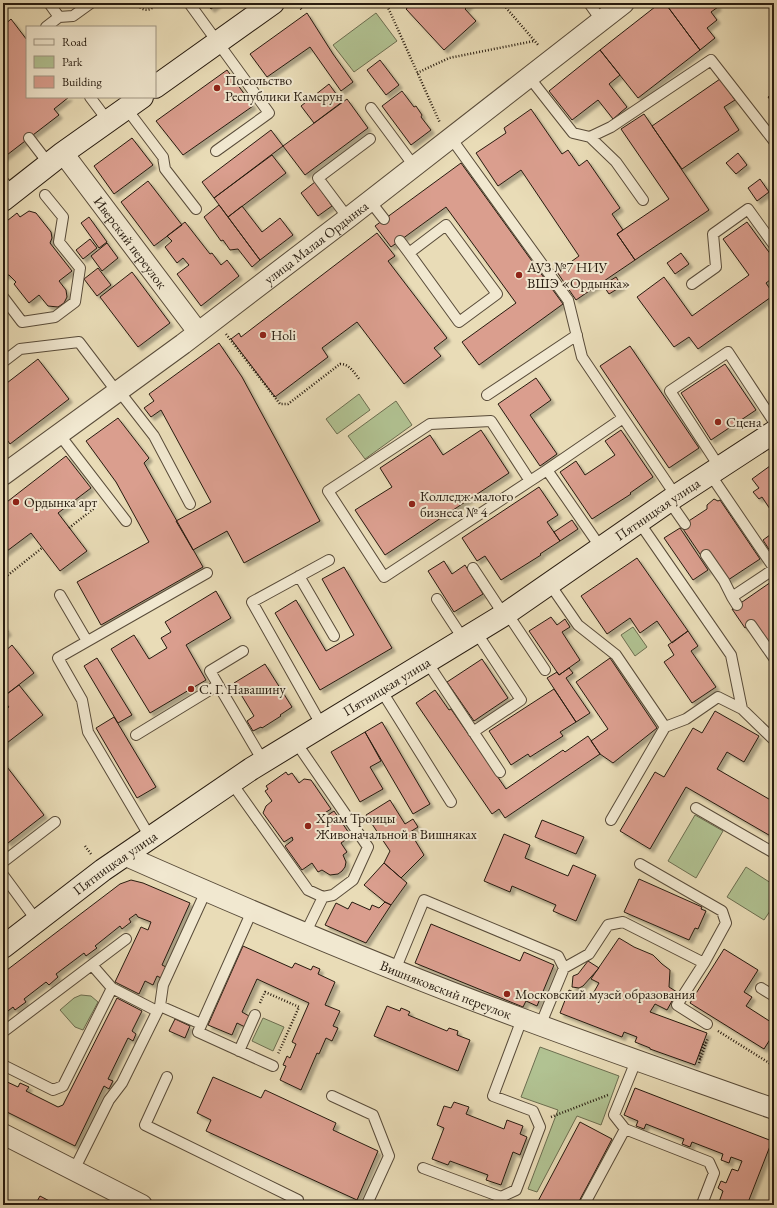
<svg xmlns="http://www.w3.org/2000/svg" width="777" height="1208" viewBox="0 0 777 1208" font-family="'EB Garamond',serif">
	<defs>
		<filter id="shadow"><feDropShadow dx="3.5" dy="3.5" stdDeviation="1" flood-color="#0004"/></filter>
	</defs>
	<rect width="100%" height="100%" fill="#e9dcb7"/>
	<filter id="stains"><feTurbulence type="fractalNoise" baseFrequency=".005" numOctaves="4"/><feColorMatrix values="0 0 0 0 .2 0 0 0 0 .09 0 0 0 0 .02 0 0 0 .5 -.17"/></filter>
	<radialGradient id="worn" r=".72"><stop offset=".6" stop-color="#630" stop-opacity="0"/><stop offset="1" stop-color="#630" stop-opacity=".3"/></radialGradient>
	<path fill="#b1c292" stroke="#6c6e50" d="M376,13l21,28 -43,31 -21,-27z
		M359,394l11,16 -33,24 -11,-15z
		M396,401l16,24 -47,34 -17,-23z
		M633,627l14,20 -12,9 -14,-21z
		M695,815l28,16 -27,47 -28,-17z
		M746,867l28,18v20l-10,15 -37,-23z
		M81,995l10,1 7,6 -15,28 -8,-3 -15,-17 14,-12z
		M263,1018l21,9 -11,24 -21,-10z
		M540,1047l79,29 -18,49 -24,-9 -40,76 -9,-3 30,-79 -37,-13z"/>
	<path fill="#da9e8e" stroke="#271b0f" filter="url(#shadow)" d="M206,3h13l-8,6z
		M413,3h58l-6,6 11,12 -32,29 -38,-41z
		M660,3h5l35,47 -62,48 -38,-48z
		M665,3h50l3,4 -7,5 6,8 -10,8 8,10 -15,12z
		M307,13l26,41 20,28 -12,9 -31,-44 -43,30 -17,-23z
		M11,19l16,21v57h42l-15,12 5,6 -56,43v-132z
		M600,50l20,25 -11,9 18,23 -14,12 -15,-19 -26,20 -23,-29z
		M380,60l19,25 -13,10 -19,-25z
		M227,70l26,36 -70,49 -27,-34z
		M720,79l15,21 -11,7 15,23 -57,39 -30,-43z
		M329,84l13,18 -28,21 -13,-17z
		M402,91l12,16 2,-1 6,9 -1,2 10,13 -20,15 -29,-39z
		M774,93v12l-6,-8z
		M347,99l21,29 -63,47 -22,-29z
		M531,109l31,45 6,-4 11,16 8,-6 33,48 -8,6 11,16 -6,4 18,26 -59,40 -19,-28 22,-16 -58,-86 -23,16 -22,-33 30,-20 -2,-5z
		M644,114l65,96 -74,50 -18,-26 52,-35 -48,-70z
		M271,130l12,16 -69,52 -12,-16z
		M132,138l21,27 -39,29 -20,-28z
		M738,153l9,12 -11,9 -10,-11z
		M272,155l14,18 -58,44 -14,-19z
		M461,163l102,141 -84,61 -17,-23 54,-39 -70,-96 -55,40 -16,-21z
		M760,179l9,13 -12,9 -9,-13z
		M148,181l34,44 -28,21 -33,-44z
		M315,182l17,24 -14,10 -17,-23z
		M219,205l41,55 -8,7 -14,-18 -8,1 -7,-10 -2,1 -17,-24z
		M242,206l20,26 18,-14 13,17 -33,25 -32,-43z
		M29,211l7,2 15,19 1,6 -2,5 22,28 -13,10 7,9 1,7 -3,6 -6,4 -10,-1 -9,-11 -10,8 -15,-19 2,-2 -7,-7h-6v-51l14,-11 3,4z
		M89,217l18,25 -8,6 -18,-25z
		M185,222l25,32 2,-1 9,12 6,-5 12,16 -38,30 -24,-32 12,-9 -6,-7 -6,5 -12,-16 7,-6 -5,-5z
		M747,222l27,37v18l-8,6 8,12 -76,54 -9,-12 -15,10 -37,-50 27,-20 28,39 57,-41 -26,-36z
		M377,233l18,23 -7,5 59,77 -13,10 7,8 -37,28 -47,-62 -35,26 6,9 -53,40 -44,-58 8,-6 2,4z
		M90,239l7,9 -14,11 -7,-9z
		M107,243l11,15 -16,13 -11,-15z
		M681,253l8,11 -14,10 -8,-11z
		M98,268l13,17 -14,11 -13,-17z
		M132,272l38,51 -32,24 -38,-50z
		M616,277l6,9 -13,8 -6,-9z
		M219,343l23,34 78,144 -76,42 -17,-32 -34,19 -17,-29 35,-19 -50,-92 -10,7 -7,-9 10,-7 -5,-7z
		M630,346l69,102 -30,20 -69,-102z
		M38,359l31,40 -59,45 -7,-10v-48z
		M725,364l31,46 -45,30 -30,-47z
		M536,378l15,22 -21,15 27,39 -17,12 -42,-62z
		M118,418l31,40 -5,5 59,104 -102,58 -24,-43 72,-40 -33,-60 -30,-41z
		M481,430l28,43 -124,82 -30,-45 37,-23 -12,-19 50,-33 13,20z
		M621,430l32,47 -23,16 1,1 -39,25 -32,-47 16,-11 9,14 30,-20 -10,-14z
		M66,456l25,32 -33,25 29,38 -27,20 -29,-38 -28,21v-49z
		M774,463v52l-12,-18 -3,2 -6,-7 6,-4 -7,-9z
		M539,487l19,28 -11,7 13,19 -20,13 1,1 -40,25 -16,-24 -8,5 -15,-23z
		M714,499l4,2 2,-1 40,59 -32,21 -26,-23 -21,-31 26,-17v-4z
		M572,520l6,9 -18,12 -6,-9z
		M680,528l28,42 -15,10 -29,-42z
		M774,532v27l-3,-4 1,-1 -9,-14z
		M637,558l51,73 -16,12 -15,-22 -17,12 -10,-15 -23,16 -26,-38z
		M444,561l8,13 13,-9 18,29 -29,18 -26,-41z
		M344,567l48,81 -72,42 -45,-77 21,-13 30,51 28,-16 -32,-56z
		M771,582l3,3v65l-19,-28 -10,6 -13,-19z
		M216,591l15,27 -45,27 20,35 -56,33 -39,-64 23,-14 15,24 18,-11 -6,-10 10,-6 -6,-10z
		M551,617l6,8 8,-6 5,8 -8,5 18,28 -21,15 -30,-44z
		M3,625l5,7 -5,4z
		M688,631l10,15 -7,5 25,36 -24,16 -28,-41 10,-7 -6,-10z
		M12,645l22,28 -31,24v-44z
		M97,658l35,57 -14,8 -34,-57z
		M610,658l47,70 -44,35 -13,-9 -9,-13 17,-12 -32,-47z
		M482,659l26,39 -34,23 -27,-39z
		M265,664l27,43 -12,8 1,1 -19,12 -1,-1 -8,4 -6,-10 7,-5 -20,-33z
		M569,668l4,5 -7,5 24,35 -14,9 -29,-44 10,-6 2,3z
		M19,685l24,30 -40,31v-35l6,-4 -6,-7v-3z
		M554,689l22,33 -16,10 3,4 -33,21 -2,-3 -17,11 -22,-34z
		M435,690l14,20 2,-1 55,80 57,-39 2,2 23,-16 12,18 -95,64 -6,-9 -7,5 -76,-111z
		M715,711l44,25 -15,26 -17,-10 -10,17 57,33v36l-88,-51 -36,62 -30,-18 35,-59 9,5 29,-49 9,5z
		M114,717l42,70 -19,11 -41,-70z
		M382,722l48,82 -17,10 -48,-82z
		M365,732l16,29 -11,6 13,22 -23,13 -29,-50z
		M4,763l40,52 -36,28 -5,-6v-73z
		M286,772l2,3 4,-2 7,10 5,-4 7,1 20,29 -8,5 2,3 9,-6 17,25 -10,7 6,9 -4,3 3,7 -1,5 -3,4 -4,3 -8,1 -8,-5 -4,2 -6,-9 -10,7 -17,-24 8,-6 -1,-3 -8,5 -21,-29 3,-7 6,-5 -7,-10 3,-2 -2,-3z
		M390,800l15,24 8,-5 5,8 -8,5 14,23 -23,23 -17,-15 6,-12 -24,-36z
		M542,820l42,17 -8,17 -41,-17z
		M504,834l26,11 -5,13 43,18 5,-11 23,10 -20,46 -23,-10 3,-6 -44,-19 -2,6 -26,-11z
		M384,863l23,20 -16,22 -6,-3 -21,-17z
		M639,879l63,28 -1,2 5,2 -8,18 -3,-1 -6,12 -65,-28z
		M131,880l12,3 47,20 -28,62 4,2 -5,11 -4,-2 -4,9 -8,-4 -6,13 -24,-12 26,-55 7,3 3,-8 -13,-5 -2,-3 -7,5 2,3 -9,7 -2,-3 -25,20 2,2 -11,8 -2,-3 -28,21 2,3 -9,8 -3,-3 -22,17 2,3 -11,8 -2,-3 -10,8v-42l117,-89z
		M352,902l18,8 2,-5 7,3 6,-6 6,3 -25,38 -41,-18 11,-22 12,6z
		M431,924l89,37 4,-9 30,13 -17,41 -11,-5 -3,6 -108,-44z
		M619,938l15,9 19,8 9,9 8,6 -1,17 8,5 -10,18 -12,-6 -5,8 57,21 -12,32 -45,-16v-1l-15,-6 2,-5 -13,-5 -2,5 -62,-24 9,-23 21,9 9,-16 -8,-4z
		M243,946l49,22 3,-5 16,7 2,-4 7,3 -2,5 17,8 -10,23 15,6 -7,15 5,2 -6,13 -6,-3 -7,16 -2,-1 -16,37 -21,-10 6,-14 -3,-1 4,-9 3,2 6,-14 -4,-2 17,-39 -52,-24 -15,33 7,4 -4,11 -8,-4 -5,12 -24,-10z
		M724,949l34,21 -14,22 8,5 -6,9 28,18v9l-10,16 -74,-46z
		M588,961l11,7 -16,18 -4,2 -7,-1 1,-11 5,-2z
		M117,998l25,13 -10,20 4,3 -3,7 -5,-3 -20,41 5,2 -4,8 -5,-3 -29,60 -72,-36v-30l15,7 2,-4 9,4 -3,4 32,16 5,-2z
		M387,1006l13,5 1,-3 5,2 4,2 -2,3 39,16 2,-3 9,3 -1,4 13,5 -12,31 -84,-35z
		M175,1019l15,7 -5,12 -16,-7z
		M213,1077l48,21 4,-8 71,33 -3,7 45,21 -21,49 -151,-69 5,-11 -14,-7z
		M635,1088l137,53 -25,64h-20l-8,-3 4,-11 -5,-3 3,-7 5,2 6,-14 6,2 4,-10 -11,-4 -2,6 -8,-3 2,-6 -31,-12 -2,5 -8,-3 2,-5 -38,-15 -2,5 -8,-3 2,-5 -14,-6z
		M454,1102l15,5 -3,7 38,15 3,-9 16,6 -3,8 7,3 -7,18 -7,-3 -12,33 -15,-5 2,-5 -38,-14 -2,4 -16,-6 12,-31 -7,-3 7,-19 7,2z
		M580,1122l32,17 -21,40 -14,26h-41z
		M40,1196l15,8v1h-20z"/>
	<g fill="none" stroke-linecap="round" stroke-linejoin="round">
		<defs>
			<path id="lane" d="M49,3l10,14 14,-1 18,-13
				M189,3l80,110 -53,38
				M589,3l12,17
				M46,27l13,-10
				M529,77l44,56 17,4 21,-10 100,-67 63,81
				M90,97l18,24
				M126,108l37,49 2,12 31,40
				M371,108l43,58
				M590,137l26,25 27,38
				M29,138l20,26
				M451,138l117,162 14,57 94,139
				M3,181l9,12
				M370,201l14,18
				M348,218l-30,-40 52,-39
				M400,241l9,12 37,-28 51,69 -38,28 -50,-69
				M692,284l24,-17 -3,-33 35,-25 26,36
				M3,297l19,25 33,-5 20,-15 5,-34 -21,-26 4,-25 -18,-22
				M3,362l17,-13 59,-7 38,50
				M119,391l35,45 36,68
				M487,395l90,-60
				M59,434l67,87
				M720,468l-50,-77 58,-39 46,70
				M547,470l76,-52
				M710,474l64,94
				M530,481l-39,-60 -61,3 -102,67 56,86 146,-96 17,-11 54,78
				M669,501l16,23
				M639,522l92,133 11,54 32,31
				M706,555l18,26 8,16
				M473,568l31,47
				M299,576l35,60
				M549,583l29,42 38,30 49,72 -54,93
				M60,595l27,46
				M437,599l27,41
				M737,605l-5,-8 42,-28
				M507,613l38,57
				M751,625l23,33
				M243,651l-33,20 53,90
				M427,662l73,110
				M381,690l70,112
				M322,726l-70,-124 77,-42
				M665,727l21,-8 32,-22 24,12
				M473,732l48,-32 -45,-68
				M136,735l82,-50
				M231,782l77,108 15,7 10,-2 20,-15 15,-33 -73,-106
				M696,808l78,45
				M150,837l-62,-105 -6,-32 -24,-42 149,-85
				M3,862l52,-40
				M640,864l82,47 4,12 -22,40
				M3,875l34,46
				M252,911l-54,121 75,34
				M305,934l18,-37
				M92,965l20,23 45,23
				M564,968l25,-14 19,-29 15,-3 81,41 -27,42 30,19
				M395,970l29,-70 134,56 6,12 -24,58
				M761,988l13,8
				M160,1006l41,18
				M3,1032l123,-93
				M239,1051l16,-36
				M636,1061l-22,54 11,14 84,33 5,11 -12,31 4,1
				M3,1065l50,25 10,-4 49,-98
				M167,1077l-22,48 153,75 -1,5
				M332,1096l41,19 16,41 -22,48 -2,1
				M423,1168l78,29 15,-7 24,-63 -7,-16 -40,-15 29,-77
				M74,1170l35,-70 13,-17 38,-77 3,-21 43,-94
				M584,1205l41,-76"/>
			<g id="street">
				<path id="s1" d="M63,153l135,179"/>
				<path id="s2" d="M3,475l180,-131 165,-126 276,-215"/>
				<path id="s3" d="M124,855c131,58 264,115 399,164 83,31 167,60 251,90"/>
				<path d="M3,1134l139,71"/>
			</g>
			<g id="secondary">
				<path d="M155,87l118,-84"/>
				<path d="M3,200l60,-47 79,-56"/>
				<path id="s4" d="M3,947l100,-77 148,-101 256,-156 169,-117 98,-64"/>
			</g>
		</defs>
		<use href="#lane" stroke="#584b39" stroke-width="12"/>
		<use href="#street" stroke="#584b39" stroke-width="22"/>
		<use href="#secondary" stroke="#271b0f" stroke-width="24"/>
		<path stroke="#271b0f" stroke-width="2.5" stroke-dasharray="1 2" stroke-linecap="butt" d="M136,3c6,9 15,9 21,0
			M386,3l54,120
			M502,3l37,43
			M299,6l3,4
			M774,14l-3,11 3,4
			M417,73l32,-15 85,-17
			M226,334l54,70h8l52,-40c10,0 14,9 20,16
			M69,528l28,-22
			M3,579l39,-31
			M3,591l4,-15
			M85,846l6,8
			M773,907l1,2
			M260,1003l5,-11 34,15 -21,47
			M718,1031l56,35
			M700,1059l-1,-2 5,-14 2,-1
			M699,1063l9,-25
			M551,1117l57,-22
			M171,1205l2,-3"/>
		<use href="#lane" stroke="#f1e8d0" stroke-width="10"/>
		<use href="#street" stroke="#f1e8d0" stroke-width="20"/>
		<use href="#secondary" stroke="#f1e8d0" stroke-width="22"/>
		<path stroke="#271b0f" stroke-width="1" d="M771,1205l3,-7"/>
	</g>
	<g fill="#8f2418" stroke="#f1e8d0" stroke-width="1.5">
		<circle cx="217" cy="88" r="4"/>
		<circle cx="519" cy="275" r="4"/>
		<circle cx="263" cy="335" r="4"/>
		<circle cx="718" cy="422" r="4"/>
		<circle cx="16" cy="502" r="4"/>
		<circle cx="412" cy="504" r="4"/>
		<circle cx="191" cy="689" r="4"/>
		<circle cx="308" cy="826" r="4"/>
		<circle cx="507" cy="994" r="4"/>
	</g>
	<g text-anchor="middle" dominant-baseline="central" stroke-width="4" stroke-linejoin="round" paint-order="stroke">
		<g font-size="14" fill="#271b0f" stroke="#f1e8d0" text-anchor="start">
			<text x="225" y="80">Посольство<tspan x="225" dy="16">Республики Камерун</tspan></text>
			<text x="527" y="267">АУЗ №7 НИУ<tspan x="527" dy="16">ВШЭ «Ордынка»</tspan></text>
			<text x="271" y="335">Holi</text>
			<text x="726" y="422">Сцена</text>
			<text x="420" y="496">Колледж малого<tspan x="420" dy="16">бизнеса № 4</tspan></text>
			<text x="24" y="502">Ордынка арт</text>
			<text x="199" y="689">С. Г. Навашину</text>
			<text x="316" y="818">Храм Троицы<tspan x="316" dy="16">Живоначальной в Вишняках</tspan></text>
			<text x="515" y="994">Московский музей образования</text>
		</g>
		<g font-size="14" fill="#271b0f" stroke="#f1e8d0">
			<text stroke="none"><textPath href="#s2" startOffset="390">улица Малая Ордынка</textPath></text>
			<text stroke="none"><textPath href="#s1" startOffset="112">Иверский переулок</textPath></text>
			<text stroke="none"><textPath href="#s4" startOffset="788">Пятницкая улица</textPath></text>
			<text stroke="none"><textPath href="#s4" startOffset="464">Пятницкая улица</textPath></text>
			<text stroke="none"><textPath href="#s4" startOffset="140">Пятницкая улица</textPath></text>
			<text stroke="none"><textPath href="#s3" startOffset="349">Вишняковский переулок</textPath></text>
		</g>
	</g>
	<rect width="777" height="1208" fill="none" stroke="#e9dcb7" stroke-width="16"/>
	<rect x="4" y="4" width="769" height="1200" fill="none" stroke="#271b0f" stroke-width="2"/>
	<rect x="8" y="8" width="761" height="1192" fill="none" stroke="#271b0f"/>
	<rect x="26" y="26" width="130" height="72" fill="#f1e8d0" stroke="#a09683"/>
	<rect x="34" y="39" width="20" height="6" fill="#f1e8d0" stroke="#a09683"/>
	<text x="62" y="46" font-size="12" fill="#271b0f">Road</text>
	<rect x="34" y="56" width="20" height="12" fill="#b1c292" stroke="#a09683"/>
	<text x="62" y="66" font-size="12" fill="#271b0f">Park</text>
	<rect x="34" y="76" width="20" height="12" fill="#da9e8e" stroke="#a09683"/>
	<text x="62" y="86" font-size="12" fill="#271b0f">Building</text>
	<rect width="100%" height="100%" filter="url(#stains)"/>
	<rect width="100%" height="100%" fill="url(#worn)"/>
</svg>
